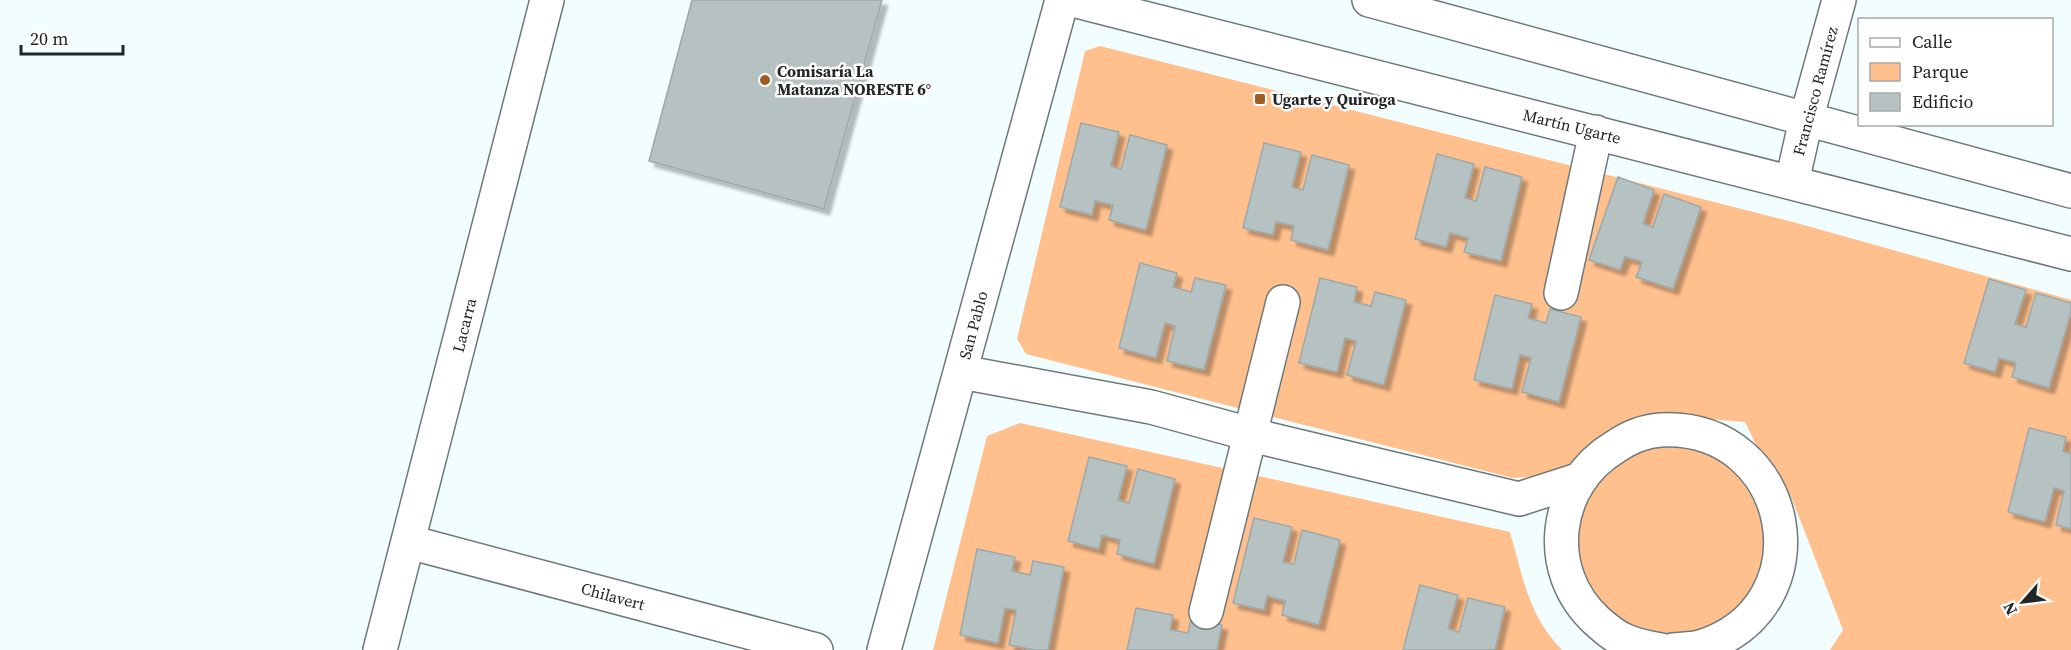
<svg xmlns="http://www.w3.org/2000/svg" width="2071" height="650" viewBox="0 0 2071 650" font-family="'Source Serif 4',serif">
	<defs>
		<filter id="shadow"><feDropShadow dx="5.5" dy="5.5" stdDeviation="1.5" flood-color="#0004"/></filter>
	</defs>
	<rect width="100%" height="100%" fill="#f1fdfe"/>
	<path fill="#ffc08d" d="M1100,46l693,176 278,78v350h-241l13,-20 -51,-131 -33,-48 -14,-29 -50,-4h-42l-86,57 -54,3 -487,-124 -9,-15 68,-288z
		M1020,423l490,109c13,45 18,83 52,118h-629l54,-214z
		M1640,445l70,1 53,45 5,94 -74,58 -63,-8 -47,-44 -10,-69 12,-33z"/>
	<path fill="#b6c1c2" stroke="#9da8a9" stroke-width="1.5" filter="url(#shadow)" d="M692,0h190l-58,209 -175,-48z
		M1081,123l38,9 -8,34 10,3 9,-34 37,10 -21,85 -37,-10 4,-15 -18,-4 -3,14 -32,-8z
		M1264,143l37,9 -9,35 11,3 9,-35 37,10 -21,85 -37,-10 3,-14 -18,-4 -3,13 -30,-7z
		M1437,154l37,10 -9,34 11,3 9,-34 37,10 -21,84 -37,-9 4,-14 -18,-5 -4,14 -31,-8z
		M1618,177l36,13 -11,34 10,3 11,-33 37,13 -28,82 -37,-12 6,-15 -17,-5 -5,13 -31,-10z
		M1140,263l37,10 -4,14 18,5 4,-14 31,7 -22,85 -37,-9 8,-35 -10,-3 -9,35 -37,-10z
		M1320,278l37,9 -3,15 17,4 4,-14 31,8 -22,85 -37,-10 9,-34 -11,-3 -8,34 -38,-9z
		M1989,279l37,11 -11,34 11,3 10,-34 35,10v9l-22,76 -37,-11 4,-14 -17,-5 -4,14 -31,-9z
		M1495,295l37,9 -4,14 18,5 4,-14 31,8 -22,85 -37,-10 9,-34 -11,-3 -8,34 -38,-9z
		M2029,428l37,9 -3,14 8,3v75l-15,-4 8,-34 -10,-3 -9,34 -37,-10z
		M1089,457l38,9 -9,34 11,3 9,-34 37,10 -21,85 -37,-10 3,-14 -18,-5 -3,14 -31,-8z
		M1254,518l38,9 -9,35 11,2 8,-34 38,10 -21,85 -37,-10 3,-14 -18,-5 -3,14 -31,-7z
		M977,549l38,8 -3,14 18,4 3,-14 31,6 -16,83h-13l-26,-5 7,-35 -11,-2 -7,35 -38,-8z
		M1420,585l38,10 -10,34 11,3 9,-34 37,9 -10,43h-92z
		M1136,608l37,7 -3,15 18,3 3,-14 31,6 -5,25h-90z"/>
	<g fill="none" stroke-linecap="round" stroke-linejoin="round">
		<defs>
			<path id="minor" d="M1073,0l998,254
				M1369,0l702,191
				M1792,182l14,-62 33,-120
				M1561,293l35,-161
				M961,372l190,35 117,32 251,60 59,-19
				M409,542l407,108
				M1206,612l77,-310
				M380,650l167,-650
				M884,650l178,-650
				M1661,650c-12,-2 -23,-4 -35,-9 -11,-4 -20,-12 -29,-20 -55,-50 -44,-137 18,-174 13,-9 30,-16 46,-17 134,-6 167,178 39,217 -8,2 -18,2 -27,3"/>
		</defs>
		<use href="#minor" stroke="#6f797a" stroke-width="36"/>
		<use href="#minor" stroke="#fff" stroke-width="33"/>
	</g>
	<g fill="#9c5e24" stroke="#fff" stroke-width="2">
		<circle cx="765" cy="80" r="6"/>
		<rect x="1254" y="93" width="12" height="12" rx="3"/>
	</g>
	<g text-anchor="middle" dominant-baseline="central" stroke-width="5" stroke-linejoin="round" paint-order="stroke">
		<g font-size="16" font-weight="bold" fill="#222626" stroke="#fff" text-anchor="start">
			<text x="777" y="71">Comisaría La<tspan x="777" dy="18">Matanza NORESTE 6°</tspan></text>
			<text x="1272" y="99">Ugarte y Quiroga</text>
		</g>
		<g font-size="16" fill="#222626" stroke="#fff">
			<text transform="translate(1815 91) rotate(-75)">Francisco Ramírez</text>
			<text transform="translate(1572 126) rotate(14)">Martín Ugarte</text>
			<text transform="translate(464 325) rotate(-76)">Lacarra</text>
			<text transform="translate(973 325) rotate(-75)">San Pablo</text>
			<text transform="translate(613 596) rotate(15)">Chilavert</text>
		</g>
	</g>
	<rect x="1858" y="18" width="195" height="108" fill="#ffffff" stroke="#a7a8a8" stroke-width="1.5"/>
	<rect x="1870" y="38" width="30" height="9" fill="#ffffff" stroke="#a7a8a8" stroke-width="1.5"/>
	<text x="1912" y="48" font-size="18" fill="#222626">Calle</text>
	<rect x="1870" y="63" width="30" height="18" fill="#ffc08d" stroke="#a7a8a8" stroke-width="1.5"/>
	<text x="1912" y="78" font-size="18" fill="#222626">Parque</text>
	<rect x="1870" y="93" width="30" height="18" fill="#b6c1c2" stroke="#a7a8a8" stroke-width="1.5"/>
	<text x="1912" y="108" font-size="18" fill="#222626">Edificio</text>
	<g transform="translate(2023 602) rotate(242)" stroke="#ffffff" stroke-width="4.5" paint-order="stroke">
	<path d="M0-4.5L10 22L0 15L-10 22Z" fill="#222626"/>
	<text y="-9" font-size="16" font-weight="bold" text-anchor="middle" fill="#222626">N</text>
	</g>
	<path d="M21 45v9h102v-9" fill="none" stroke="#222626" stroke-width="3"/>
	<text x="30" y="45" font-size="18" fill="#222626" stroke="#ffffff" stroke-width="4.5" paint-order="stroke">20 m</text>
</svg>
